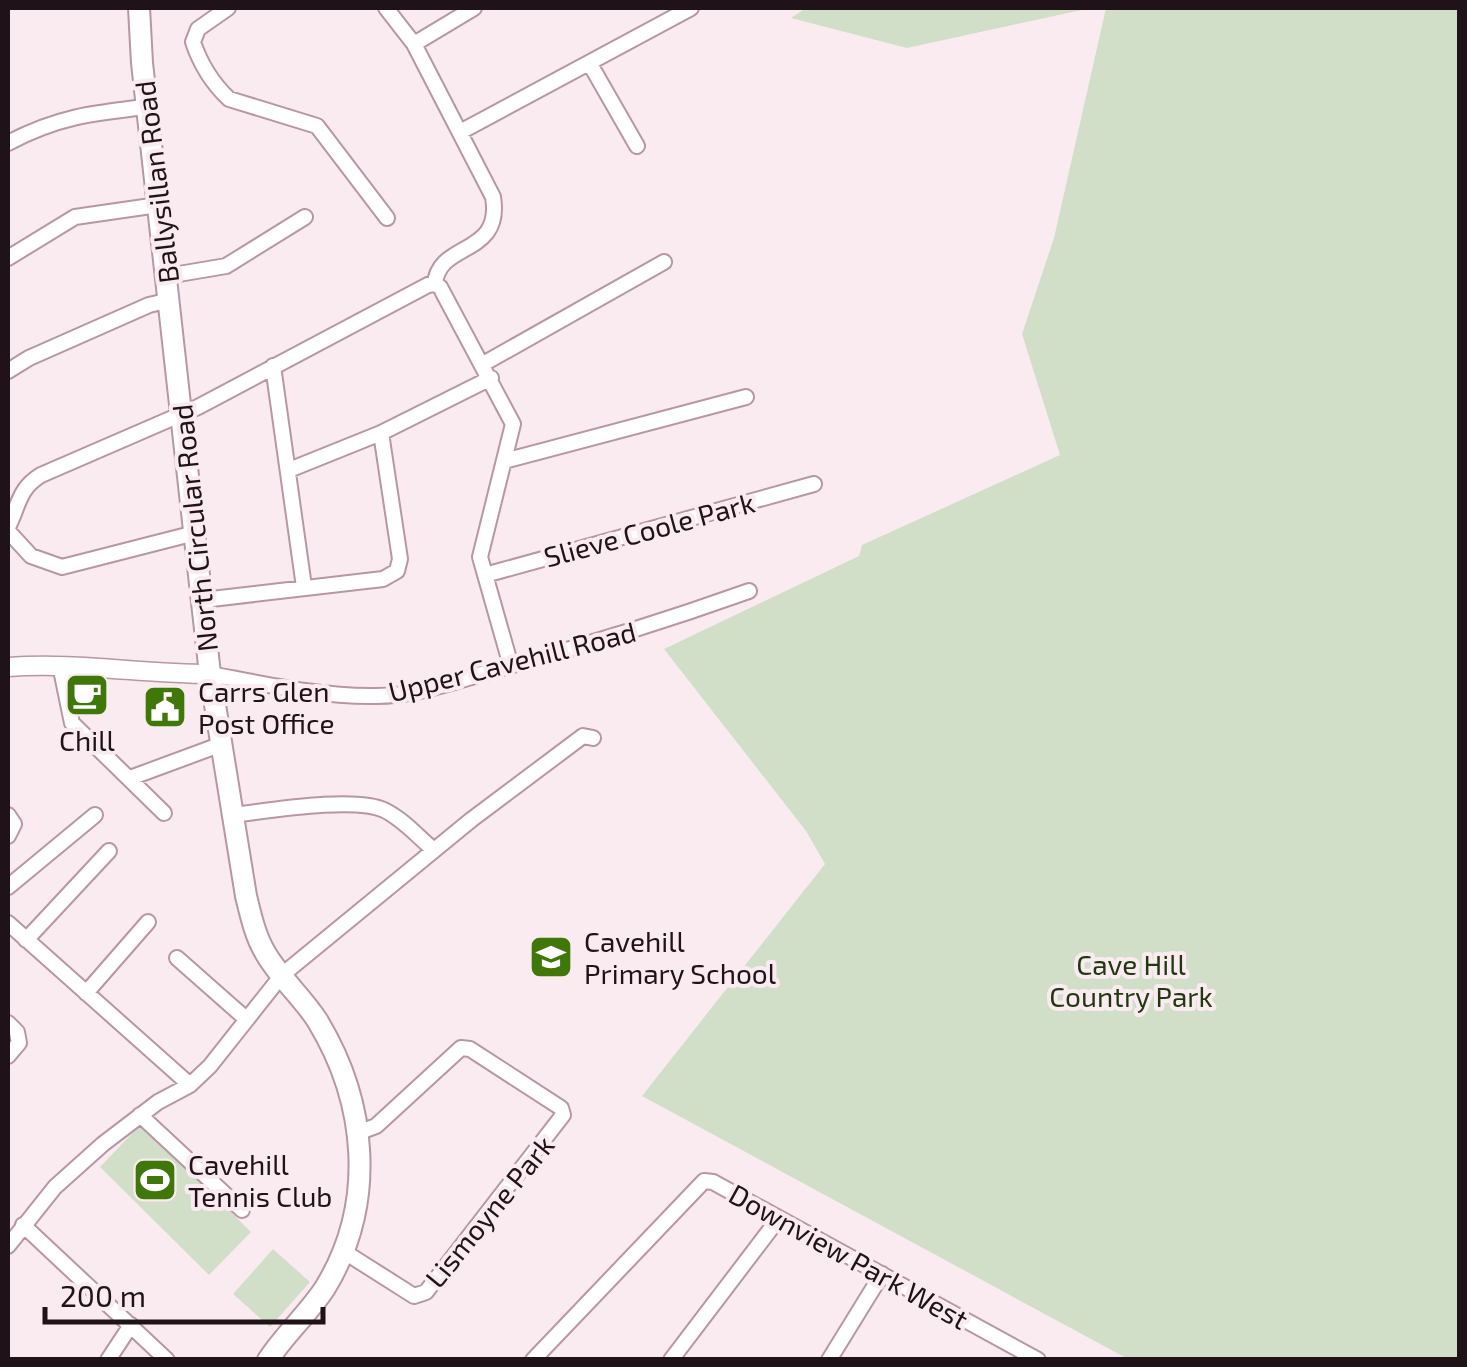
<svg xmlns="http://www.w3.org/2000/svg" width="1467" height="1367" viewBox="0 0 1467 1367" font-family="'Exo 2',sans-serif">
	<rect width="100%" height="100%" fill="#faebf1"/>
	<path fill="#d1dfc9" d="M806,8h285l-184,40 -116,-30z
		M1106,8h353v1351h-331l-486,-263 183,-232 -19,-33 -142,-182 195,-93 3,-11 198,-90 -38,-121 32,-96z
		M141,1124l110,108 -42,43 -109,-108z
		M273,1249l37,33 -40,45 -37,-33z"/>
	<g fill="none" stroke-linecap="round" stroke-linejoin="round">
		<defs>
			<path id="minor" d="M228,8l-30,21 -5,13c7,21 19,41 36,57l88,27 70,92
				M386,8l28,36 79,153c10,60 -55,44 -58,87
				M414,44l60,-36
				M590,64l47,82
				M462,131l229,-123
				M8,143c49,-26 84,-30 138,-36
				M8,258l67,-41 83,-12
				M167,276l59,-10 79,-49
				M435,284l5,3 73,137 -33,133 31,109
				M483,364l181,-102
				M273,366l31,221
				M8,371l21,-13 120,-53 21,-5
				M504,461l242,-64
				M289,470l92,-37 110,-55
				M8,527c11,-21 10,-38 33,-52l157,-68 230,-122 7,-1
				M8,531l23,25 31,11 133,-34
				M485,575l329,-91
				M203,600l180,-21 14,-8 3,-12 -19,-126
				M60,665l12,58 92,90
				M210,674c54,10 111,23 166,22 40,0 81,-15 119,-26 86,-23 170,-49 254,-79
				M130,778l92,-34
				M8,815l6,9 -6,12
				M233,815c34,-4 122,-19 151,-5 19,9 34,27 50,40
				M8,887l87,-72
				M8,923l182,162
				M26,940l83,-89
				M177,958l68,60
				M86,993l62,-71
				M8,1023l9,9 2,11 -11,13
				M140,1115l102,95
				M23,1225l144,135
				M8,1246l47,-59 48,-43 55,-42 32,-17 20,-19 72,-91 189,-155 112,-84 10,2
				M343,1251l71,45 12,-4 137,-177 -2,-7 -91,-59 -9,-1 -85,78 -16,6
				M108,1360l23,-35
				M533,1360l171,-179 9,1 325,178
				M671,1360l108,-142
				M829,1360l53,-86"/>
			<path id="major" d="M8,667c68,-5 134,7 202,7"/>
			<path id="highway" d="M139,8l3,55 68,611 36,222c5,20 9,40 20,58 14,24 36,43 51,66 50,82 60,183 8,268 -17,26 -40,46 -57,72"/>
		</defs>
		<use href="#minor" stroke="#b896a4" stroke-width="18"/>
		<use href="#major" stroke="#b896a4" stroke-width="21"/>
		<use href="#highway" stroke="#b896a4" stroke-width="24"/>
		<use href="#minor" stroke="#fff" stroke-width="14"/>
		<use href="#major" stroke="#fff" stroke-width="18"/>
		<use href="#highway" stroke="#fff" stroke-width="20"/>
	</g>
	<defs>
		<symbol id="cafe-square" viewBox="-11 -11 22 22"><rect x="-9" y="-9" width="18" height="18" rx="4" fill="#3f7709" stroke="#faebf1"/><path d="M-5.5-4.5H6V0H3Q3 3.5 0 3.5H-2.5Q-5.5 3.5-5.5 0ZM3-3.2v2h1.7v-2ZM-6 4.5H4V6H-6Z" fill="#fff"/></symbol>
		<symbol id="civic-square" viewBox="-11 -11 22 22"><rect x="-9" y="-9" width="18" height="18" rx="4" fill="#3f7709" stroke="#faebf1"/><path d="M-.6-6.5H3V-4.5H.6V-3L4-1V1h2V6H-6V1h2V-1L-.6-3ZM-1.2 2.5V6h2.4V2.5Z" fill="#fff"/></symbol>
		<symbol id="school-square" viewBox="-11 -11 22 22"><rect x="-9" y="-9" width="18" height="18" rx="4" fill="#3f7709" stroke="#faebf1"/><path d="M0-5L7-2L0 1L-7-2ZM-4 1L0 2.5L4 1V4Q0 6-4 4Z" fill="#fff"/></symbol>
		<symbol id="stadium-square" viewBox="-11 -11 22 22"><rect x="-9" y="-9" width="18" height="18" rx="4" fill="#3f7709" stroke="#faebf1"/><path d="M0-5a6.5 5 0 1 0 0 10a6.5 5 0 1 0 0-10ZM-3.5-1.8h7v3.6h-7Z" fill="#fff"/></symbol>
	</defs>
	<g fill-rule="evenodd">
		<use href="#cafe-square" x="62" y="670" width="50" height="50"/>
		<use href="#civic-square" x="140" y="682" width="50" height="50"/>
		<use href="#school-square" x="526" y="932" width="50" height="50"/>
		<use href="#stadium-square" x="130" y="1155" width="50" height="50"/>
	</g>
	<g text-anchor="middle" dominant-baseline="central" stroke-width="8" stroke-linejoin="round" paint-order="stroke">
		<g font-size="28" fill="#1f1218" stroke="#faebf1">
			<text transform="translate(156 182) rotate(-97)">Ballysillan Road</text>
			<text transform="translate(194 528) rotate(-96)">North Circular Road</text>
			<text transform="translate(649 529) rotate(-15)">Slieve Coole Park</text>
			<text transform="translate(512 661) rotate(-14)">Upper Cavehill Road</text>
			<text transform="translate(489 1211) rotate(-51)">Lismoyne Park</text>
			<text transform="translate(849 1256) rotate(29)">Downview Park West</text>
		</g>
		<g font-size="28" fill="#1f1218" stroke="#faebf1" text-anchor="start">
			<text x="198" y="691">Carrs Glen<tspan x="198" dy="32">Post Office</tspan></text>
			<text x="87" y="740" text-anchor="middle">Chill</text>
			<text x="584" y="941">Cavehill<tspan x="584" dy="32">Primary School</tspan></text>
			<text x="188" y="1164">Cavehill<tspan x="188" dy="32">Tennis Club</tspan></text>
		</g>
		<g font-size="28" fill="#1f380e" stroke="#faebf1">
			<text x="1131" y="964">Cave Hill<tspan x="1131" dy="32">Country Park</tspan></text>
		</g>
	</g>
	<rect width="1467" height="1367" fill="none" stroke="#1f1218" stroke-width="20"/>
	<path d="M45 1307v15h278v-15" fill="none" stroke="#1f1218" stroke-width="5"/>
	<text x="60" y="1307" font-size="30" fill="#1f1218" stroke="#faebf1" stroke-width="8" paint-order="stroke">200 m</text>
</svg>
